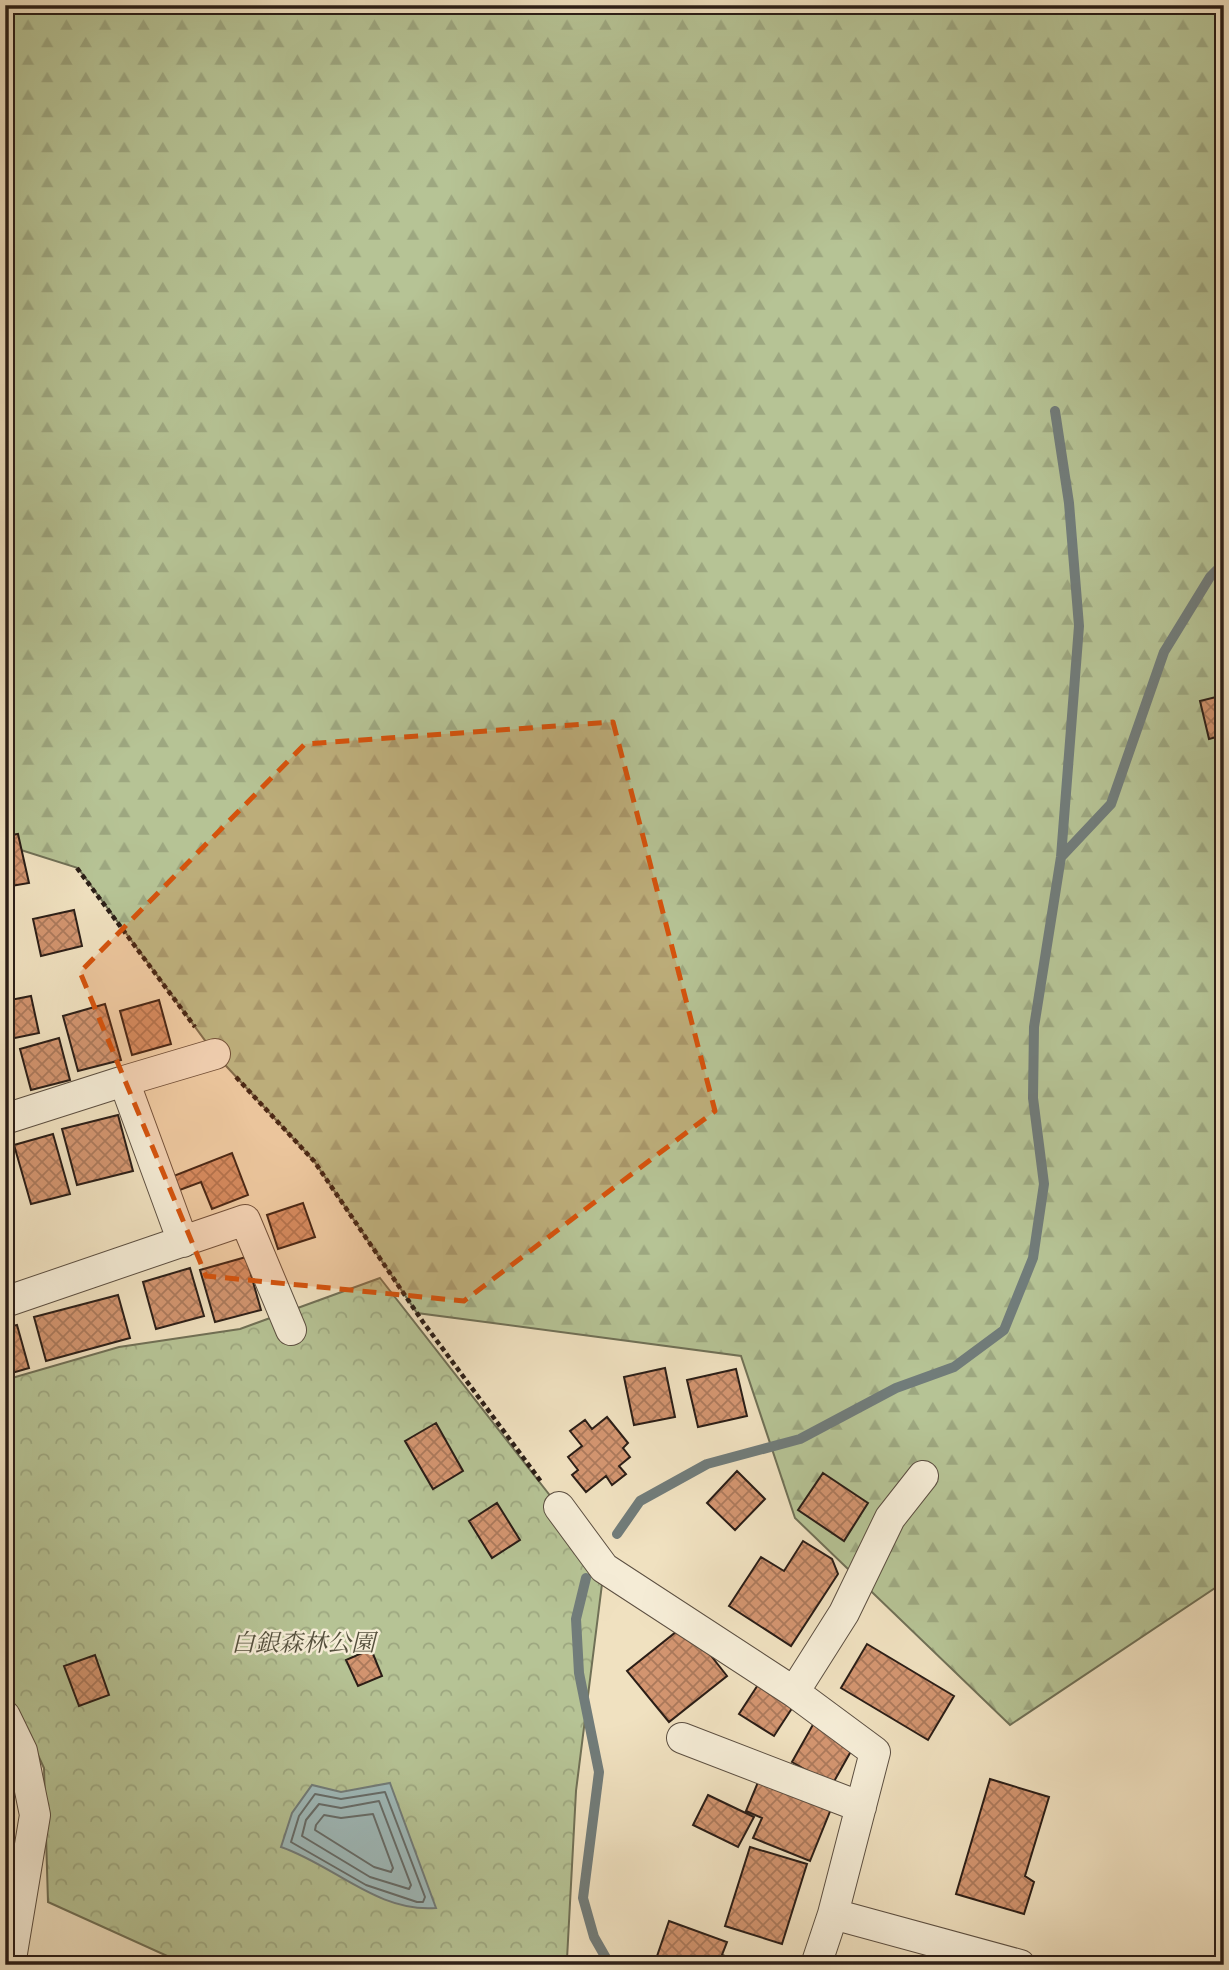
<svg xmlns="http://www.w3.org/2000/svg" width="1229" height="1970" viewBox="0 0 1229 1970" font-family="'IM FELL English','Noto Serif JP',serif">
	<defs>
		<pattern id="forest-firs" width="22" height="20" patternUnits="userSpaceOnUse" patternTransform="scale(1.75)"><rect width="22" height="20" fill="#b6c395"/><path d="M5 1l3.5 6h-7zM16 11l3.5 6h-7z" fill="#9da780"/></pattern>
		<pattern id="park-crowns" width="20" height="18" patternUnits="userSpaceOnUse" patternTransform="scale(1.75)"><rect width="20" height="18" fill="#b6c395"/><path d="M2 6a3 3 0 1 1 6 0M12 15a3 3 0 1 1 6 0" fill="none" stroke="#9da780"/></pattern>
		<pattern id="building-cross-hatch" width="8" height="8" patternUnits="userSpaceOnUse" patternTransform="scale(1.75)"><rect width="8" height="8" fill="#d39570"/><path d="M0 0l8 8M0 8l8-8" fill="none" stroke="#ab795b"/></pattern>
	</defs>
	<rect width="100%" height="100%" fill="#f0e1c0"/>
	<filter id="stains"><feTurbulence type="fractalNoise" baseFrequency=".00286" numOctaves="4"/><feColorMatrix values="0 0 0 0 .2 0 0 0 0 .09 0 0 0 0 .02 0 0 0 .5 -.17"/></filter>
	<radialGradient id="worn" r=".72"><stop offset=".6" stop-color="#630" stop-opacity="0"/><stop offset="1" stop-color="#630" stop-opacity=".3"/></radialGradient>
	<path fill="url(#forest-firs)" stroke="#707056" stroke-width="2" d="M5,5h1219v1577l-214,143 -215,-207 -54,-162 -324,-43 -103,-152 -99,-107 -137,-186 -73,-23z"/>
	<path fill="url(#park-crowns)" stroke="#707056" stroke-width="2" d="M380,1278l179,229 45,61 -28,223 -9,168 -10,6h-370l-139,-63 -4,-134 -39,-84v-304l114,-33 121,-18z"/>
	<path fill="#9fbbbc" stroke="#717c7a" stroke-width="2" d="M390,1783l46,125c-58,5 -102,-43 -155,-61l11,-34 20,-28 29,7z"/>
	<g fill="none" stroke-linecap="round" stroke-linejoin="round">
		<path stroke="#656c6a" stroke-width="2" d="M385,1792l40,105 -2,5h-6l-51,-17 -75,-43 8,-26 16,-22 26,5z
			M379,1801l32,84 -2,4 -39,-12 -68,-41 4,-16 13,-16 22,4z
			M373,1814l20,54 -2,4 -17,-5 -59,-37 1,-5 8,-10 17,3z"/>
		<path stroke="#717c7a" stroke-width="10" d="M1062,856l49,-52 53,-152 46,-75 14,-14
			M617,1534l23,-33 67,-37 93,-25 96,-51 58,-21 50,-37 29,-72 11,-74 -11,-86 1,-71 27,-170 18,-231 -10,-123 -14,-92
			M586,1578l-10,41 3,54 20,99 -16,126 11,39 16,28"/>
	</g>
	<path fill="url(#building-cross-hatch)" stroke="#2b1e17" stroke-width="2" d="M1224,695v40l-15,4 -9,-38z
		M18,834l11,49 -24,4v-51z
		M74,910l8,36 -41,10 -8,-37z
		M31,996l8,37 -34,7v-39z
		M159,1000l12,44 -39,11 -12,-44z
		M105,1004l16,56 -43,11 -15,-55z
		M59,1038l11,42 -39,10 -11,-41z
		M118,1115l15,56 -56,14 -15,-56z
		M53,1134l17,60 -39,10 -17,-59z
		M232,1153l16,42 -36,14 -11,-27 -24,9 -6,-14z
		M5,1180l8,33 -8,2z
		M303,1203l12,34 -37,12 -11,-34z
		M246,1257l15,53 -46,12 -15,-52z
		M190,1268l14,48 -48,13 -13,-47z
		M118,1295l12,43 -84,23 -12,-44z
		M17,1325l12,43 -24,7v-47z
		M665,1368l10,49 -41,8 -10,-48z
		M736,1369l11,47 -49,11 -11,-47z
		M607,1417l21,26 -5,5 7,9 -11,9 7,8 -14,11 -6,-9 -20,16 -14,-17 6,-5 -10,-13 14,-11 -12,-15 15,-11 7,9z
		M436,1423l27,48 -30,18 -28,-48z
		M737,1471l28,28 -30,31 -28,-27z
		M823,1473l45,30 -24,38 -46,-31z
		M497,1503l23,37 -28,18 -23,-37z
		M803,1541l29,18 6,15 -47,72 -62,-40 32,-49 23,14z
		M686,1624l41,52 -58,46 -42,-51z
		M867,1644l87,52 -26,44 -87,-52z
		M371,1649l11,27 -24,10 -12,-26z
		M95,1655l14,40 -30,11 -15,-40z
		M763,1677l35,22 -24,37 -35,-22z
		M815,1721l40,23 -23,41 -40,-23z
		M761,1775l72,29 -23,57 -57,-23 9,-20 -16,-7z
		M990,1779l59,18 -24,79 9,6 -10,32 -68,-20z
		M708,1795l46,22 -16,30 -45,-22z
		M750,1847l57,17 -25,80 -57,-18z
		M669,1921l58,21 -5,13 17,6 -1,4h-84z"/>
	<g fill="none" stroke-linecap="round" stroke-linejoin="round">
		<defs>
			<path id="minor" d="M124,1081l91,-27
				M5,1119l119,-38 59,161
				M5,1302l240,-82 46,110
				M559,1507l45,61 190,124 81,60 -42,162 -17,51
				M794,1692l50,-79 46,-95 33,-42
				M5,1716l17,35 13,64 -25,150
				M682,1738l179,69
				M833,1914l187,51"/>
		</defs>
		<use href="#minor" stroke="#5c4f41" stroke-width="32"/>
		<path stroke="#2b1e17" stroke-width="4.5" stroke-dasharray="5 3.5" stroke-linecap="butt" d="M77,868l118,159
			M236,1077l78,84 109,161 119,161"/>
		<use href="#minor" stroke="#f5ecd6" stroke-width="30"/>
	</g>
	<path fill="#d5530d" fill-opacity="0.2" stroke="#d5530d" stroke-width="5" stroke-dasharray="14 9" stroke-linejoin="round" d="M613,722l102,389 -251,190 -258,-25 -126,-304 225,-228z"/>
	<g text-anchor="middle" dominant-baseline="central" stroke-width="5" stroke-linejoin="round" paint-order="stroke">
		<g font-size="24" font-style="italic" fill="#55503d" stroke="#f5ecd6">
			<text x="303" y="1644">白銀森林公園</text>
		</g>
	</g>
	<rect width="1229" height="1970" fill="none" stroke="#f0e1c0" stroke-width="28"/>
	<rect x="7" y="7" width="1215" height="1956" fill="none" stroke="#2b1e17" stroke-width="3.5"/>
	<rect x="14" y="14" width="1201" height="1942" fill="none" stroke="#2b1e17" stroke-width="2"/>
	<rect width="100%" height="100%" filter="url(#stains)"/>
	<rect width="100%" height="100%" fill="url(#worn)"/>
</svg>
